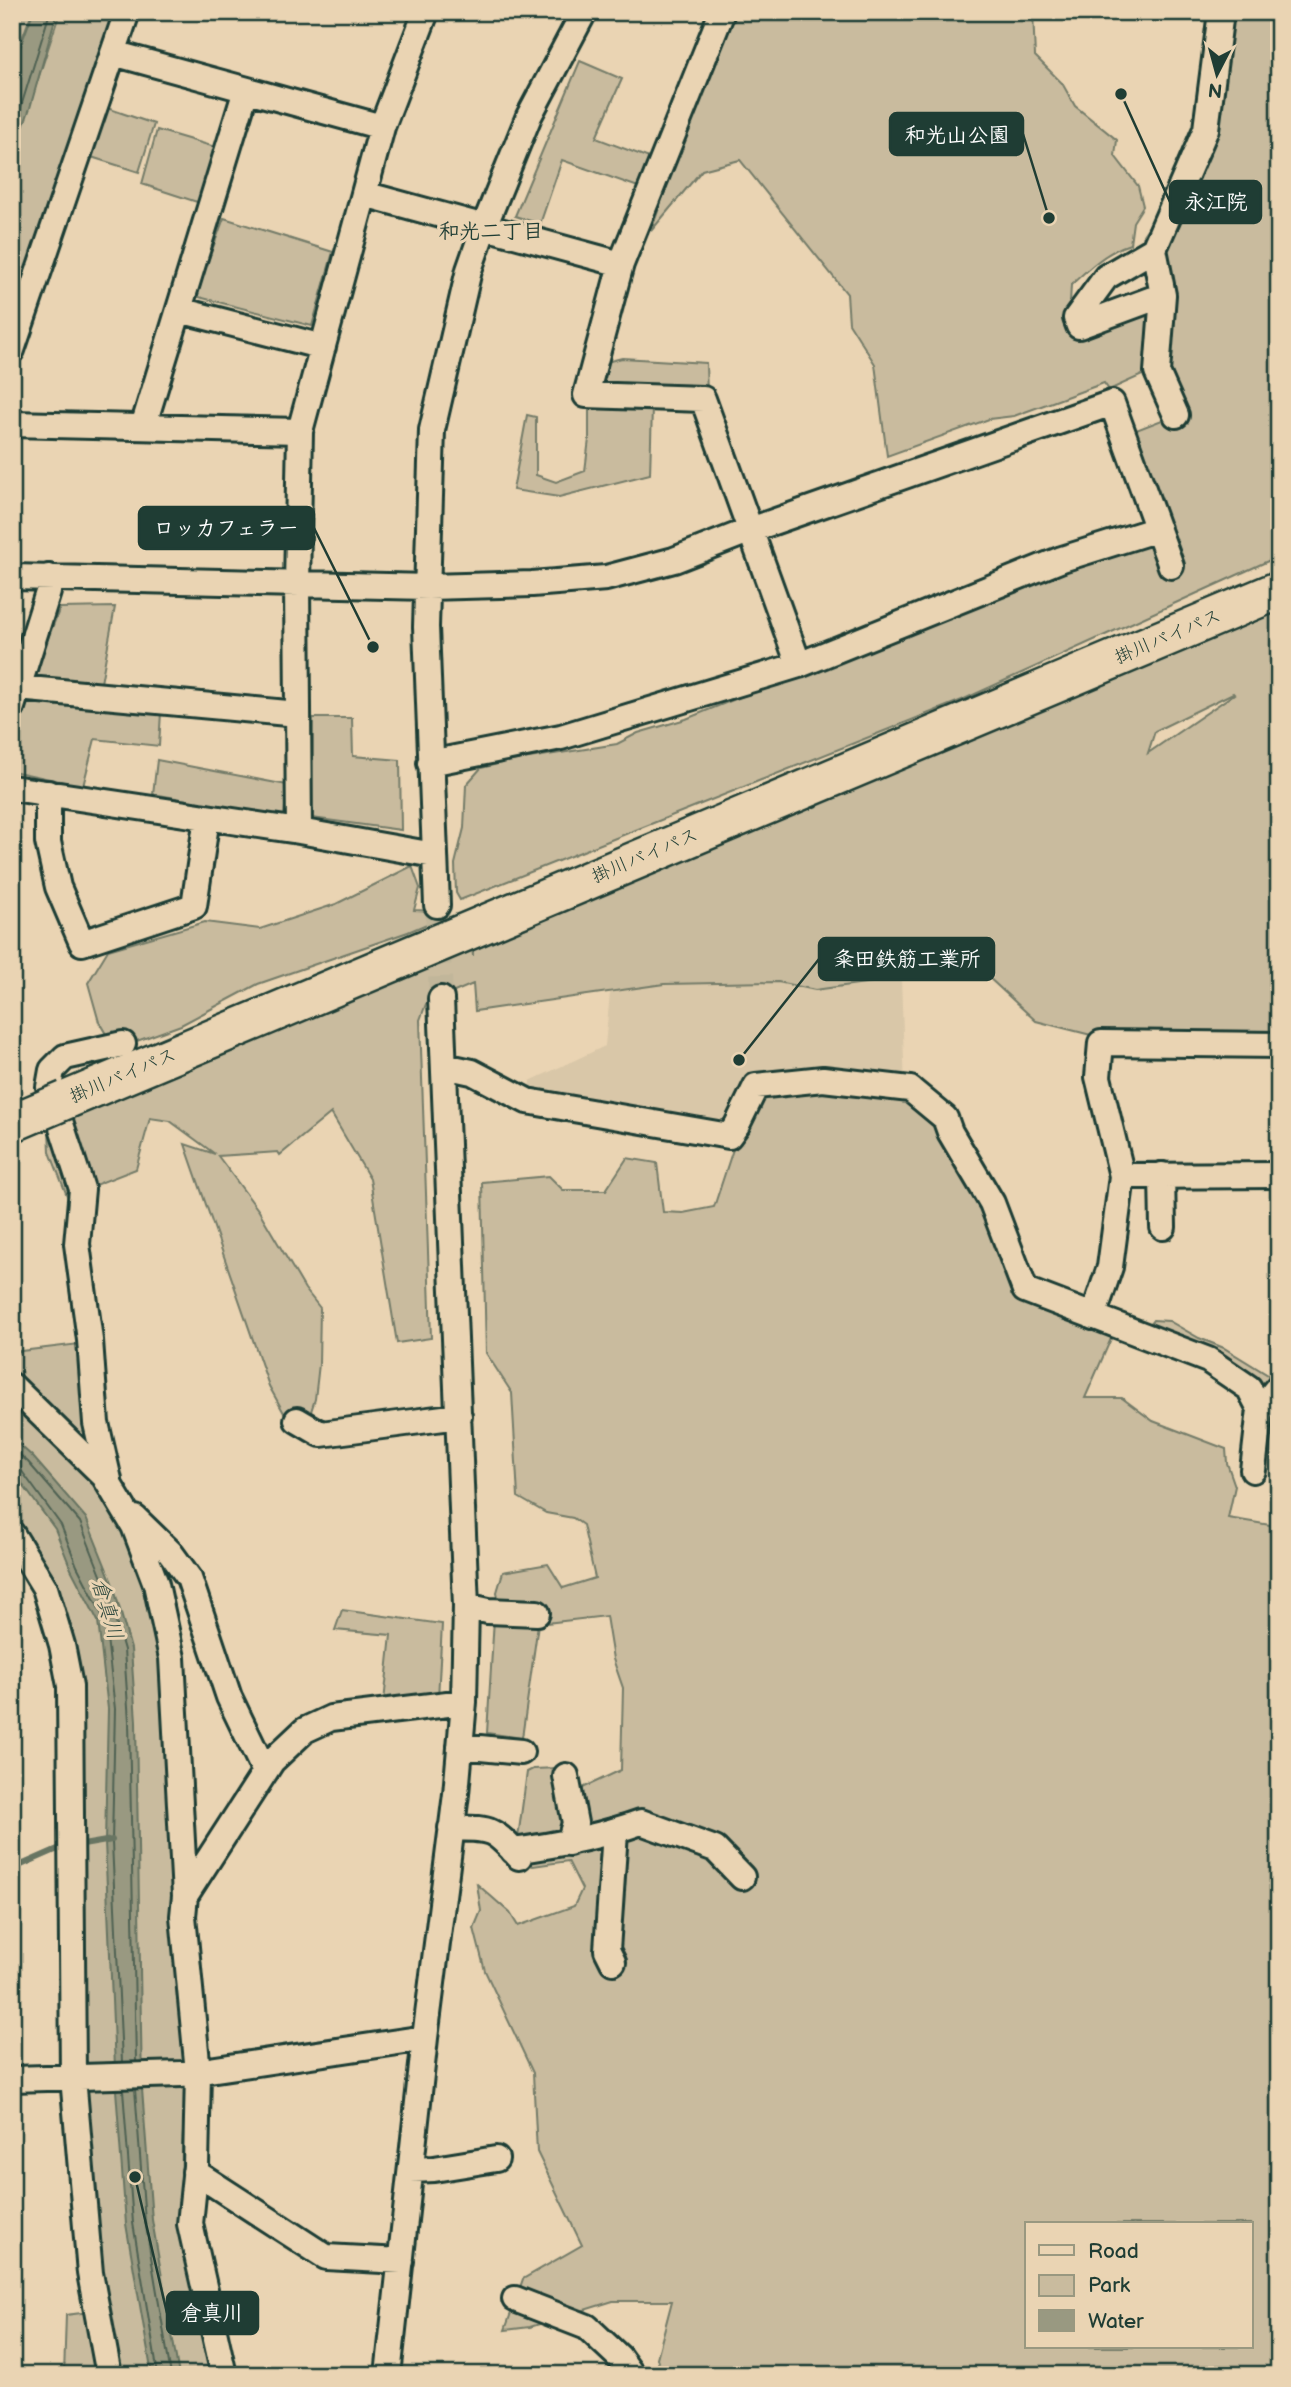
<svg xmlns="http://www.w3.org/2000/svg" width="1291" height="2387" viewBox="0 0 1291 2387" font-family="'Balsamiq Sans','Klee One',sans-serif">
	<rect width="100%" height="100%" fill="#ead4b3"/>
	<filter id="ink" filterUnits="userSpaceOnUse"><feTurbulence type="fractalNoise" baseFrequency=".0143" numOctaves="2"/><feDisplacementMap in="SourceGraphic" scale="14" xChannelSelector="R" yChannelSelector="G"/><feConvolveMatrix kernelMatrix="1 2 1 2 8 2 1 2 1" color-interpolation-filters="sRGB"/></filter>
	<g filter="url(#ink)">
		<path fill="#d9c7a8" d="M901,978l4,110 -176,48 -201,-35 2,-20 75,-35 5,-53 54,-9 114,-2 37,8z"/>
		<path fill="#c9bb9e" stroke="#747c69" stroke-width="2" fill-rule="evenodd" d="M12,12h20l-20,53z
			M60,12h65l-113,338v-191z
			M735,12h298l2,44 27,27 13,23 42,34 -2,16 23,30 5,20 -10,16 -3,22c-23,7 -41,24 -59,41l-2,36 90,-36 -16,-50 52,-75 32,-148h52v544l-317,144 -502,200 -4,-7 -1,-29 9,-36 2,-43 15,-17 29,-7 107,-17 21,-11 48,-14 457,-185 26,-5 -38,-97 44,-17 -24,-44 -42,19 -5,-7 -90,33 -25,3 -102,37 -12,-92 -26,-41 -2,-29 -107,-134 -38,10 -51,61 43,-122z
			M580,61l42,18 -26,59 56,21 -11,29 -79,-28 -22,64 -25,-8z
			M104,107l50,17 -15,48 -51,-16z
			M157,130l58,17 -15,56 -58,-19z
			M224,218l109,34 -21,74 -117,-30z
			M622,358l84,5 1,32 -104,-11 -1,-21z
			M589,408h63l-2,66 -91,23 -46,-7 14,-75 9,2v58l20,7 29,-11 4,-32z
			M1279,605v431l-118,8 -70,-9 -55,-14 -74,-68 -61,25 -86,12 -37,-8 -114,2 -189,27 -2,-27 -47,20 -6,16 11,318 -34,5 -27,-164 -39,-66 -51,42 -2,-3 -60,4 41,55 46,78 15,19 -1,56 -4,35 -10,31 -16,-8 -20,-36 -84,-242 30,10 -45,-33 -20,-3 -14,51 -44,17 -21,20 -21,-54 -1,-24 30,-18 393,-163 1,9v-10l490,-202zM1233,693l1,1 -86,59 7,-22z
			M115,607l-14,76 -68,-7 27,-68z
			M28,701l133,11 -2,34 -64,-7 -12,47 -71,-15v-33z
			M313,718h39l1,38 47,4 1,70 -89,-12z
			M157,760l130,25 -3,32 -131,-23z
			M412,866l8,22 -6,22 21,1 -1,10 -26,11 -150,52 -77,41 -44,16 -31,-7 -7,-12 -11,-39 20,-33 97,-28 55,7 76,-25z
			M772,1084h93l80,34 71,151 -5,26 106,30 -32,73h37l31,23 73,28 1,14 8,23 -7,32 42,7 9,-1v851h-617l-5,-17 15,-57h-59l-83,26 -25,3 18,-51 59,-34 -45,-93 -4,-79 -48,-102 -11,-43 7,-17 -4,-27 33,29 8,13 56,-20 8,-17 -14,-28 -35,5 -10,-3 45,-25 4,-45 49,-23 2,-82 -10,-29 -7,-43 -68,8 -16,114 -35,-5 7,-114 8,-1 -5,-26 6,-20 45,-8 15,24 32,-10 -12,-53 -10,-7 -27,-5 -28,-16 -6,-104 -26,-40 -4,-171 67,-6 14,14h43l21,-32 30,5 6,49 20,1 31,-6 22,-67zM1027,2224h224v123h-224z
			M1153,1320l16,1 30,17 25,10 52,32 -12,12 -117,-64z
			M79,1344l21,118 -88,-84 1,-26z
			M12,1397l92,79 45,89 25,124 14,372 -6,85 -1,65 42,164h-110l-40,-315 -3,-374 -58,-150z
			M342,1610l100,14 -4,74 -54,4 7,-67 -56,-5z
			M558,1768l6,63 -47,14 10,-73 6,-3z
			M97,2311l7,64h-40l2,-60z"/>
		<path fill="#999981" stroke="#687462" stroke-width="2" d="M33,12h24l-27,96 -18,49v-88z
			M12,1438l21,19 53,61 27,67 18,64 5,72 6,368 10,131 27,155h-27l-26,-151 -10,-134 -11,-248 3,-133 -10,-88 -27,-52 -16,-40 -43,-59z"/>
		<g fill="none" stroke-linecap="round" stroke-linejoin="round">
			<path stroke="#506253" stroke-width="2" d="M12,136l38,-124
				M12,1448l16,14 52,60 26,66 18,62 5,71 7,340
				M12,1467l9,3 40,55 16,41 28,54 10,89 -3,133 10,220
				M135,2089l10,132 26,154
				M123,2090l10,133 25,152"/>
			<path stroke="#687462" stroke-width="6" d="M83,1845l29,-5
				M12,1869l48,-21"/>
			<path stroke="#c1b69a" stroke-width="24" stroke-dasharray="24 12" stroke-linecap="butt" d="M437,905l4,94"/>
			<defs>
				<path id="minor" d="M722,12l-101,252 -35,131 117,4 96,266
					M113,53l269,74
					M364,194l257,70
					M1154,249l-48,28 -30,41 3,8 84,-31 -9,-46 52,-120 15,-117
					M1163,295l-6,77 19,43
					M179,310l144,37
					M12,350l115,-338
					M12,424l288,7
					M143,427l103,-337
					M12,577l416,10 104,-3 74,-6 68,-18 82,-32 356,-125 59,163
					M18,688l280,26
					M12,707l36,-115 1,-15
					M430,763l131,-26 238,-72 263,-106 96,-30
					M12,788l287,43 135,24
					M48,793v49l10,45 24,56 112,-37 13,-89
					M299,831l-2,-246 3,-154 82,-304 44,-115
					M437,905l-11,-278 6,-197 37,-160 15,-43 45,-111 55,-104
					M444,1066l28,6 55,29 202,35 8,-11 19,-39 67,-7 87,10 35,29 5,14 42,71 33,87 183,70 41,28 11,21
					M1162,1175l1,52
					M1122,1176l157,-1
					M1093,1317l17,-50 12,-91 -24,-99 3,-34 178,2
					M12,1386l92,90 30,50 22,58 16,74 13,238
					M297,1420l24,14 138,-18
					M1253,1470l7,-61 19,-23
					M109,1480l-13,-57 -6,-83 -13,-96 5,-55 -33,-102 3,-17 13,-13 58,-13
					M135,1518l35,34 19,26 40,119 36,75
					M12,1534l33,54 17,57 8,41 3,391 17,196 19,102
					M466,1606l22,5 49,2
					M460,1746l61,6
					M566,1776l9,47 -6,20
					M451,1828c40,1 41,-1 68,29
					M513,1851c45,-6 86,-14 128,-29l74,27 27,28
					M613,1962l-6,-12 8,-118
					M12,2079l170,-5 243,-36
					M411,2170l23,-1 62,-10
					M195,2172l131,85 75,4
					M515,2299l72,28 32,30 13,18
					M224,2375l-34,-151 6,-58 2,-94 -15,-156 2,-20 87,-135 33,-31 26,-12 133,-16
					M388,2375l37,-337 31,-244 8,-92 2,-96 -25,-607"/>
				<path id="highway" d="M66,1100l1213,-510"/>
			</defs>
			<use href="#minor" stroke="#1f3d34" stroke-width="30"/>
			<use href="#highway" stroke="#1f3d34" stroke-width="42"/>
			<use href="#minor" stroke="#ead4b3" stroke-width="24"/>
			<use href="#highway" stroke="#ead4b3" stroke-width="37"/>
			<defs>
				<path id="highway-bridge" d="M12,1123l54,-23"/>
			</defs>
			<use href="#highway-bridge" stroke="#1f3d34" stroke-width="42" stroke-linecap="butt"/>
			<use href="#highway-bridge" stroke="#ead4b3" stroke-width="37"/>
		</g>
	</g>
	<g text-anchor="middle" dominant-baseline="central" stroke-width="6" stroke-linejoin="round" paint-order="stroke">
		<g font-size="19" fill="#1f3d34" stroke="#ead4b3">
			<text transform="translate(1168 637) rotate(-23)">掛川バイパス</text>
			<text transform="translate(645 856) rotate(-23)">掛川バイパス</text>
			<text transform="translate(123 1076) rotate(-23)">掛川バイパス</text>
		</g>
		<g font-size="21" font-weight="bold" fill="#1f3d34" stroke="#ead4b3">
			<text x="491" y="231">和光二丁目</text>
		</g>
		<g font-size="21" font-style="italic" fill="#314b40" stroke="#ead4b3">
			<text transform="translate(107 1609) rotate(74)">倉真川</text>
		</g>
	</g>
	<path fill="none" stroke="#1f3d34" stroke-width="2.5" d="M1049 218L1023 134M1121 94L1170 202M373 647L314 528M739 1060L819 959M135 2177L167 2313"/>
	<g fill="#1f3d34" stroke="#ead4b3" stroke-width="2.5">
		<circle cx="1049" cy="218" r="7"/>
		<circle cx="1121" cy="94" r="7"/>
		<circle cx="373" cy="647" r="7"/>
		<circle cx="739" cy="1060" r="7"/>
		<circle cx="135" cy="2177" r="7"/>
	</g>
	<g fill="#1f3d34" stroke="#1f3d34" stroke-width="2.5">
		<rect x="890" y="113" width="133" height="42" rx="7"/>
		<rect x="1170" y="181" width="91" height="42" rx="7"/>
		<rect x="139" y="507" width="175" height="42" rx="7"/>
		<rect x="819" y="938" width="175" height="42" rx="7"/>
		<rect x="167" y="2292" width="91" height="42" rx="7"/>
	</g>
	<g font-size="21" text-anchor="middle" font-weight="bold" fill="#fff">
		<text x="957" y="142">和光山公園</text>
		<text x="1216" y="209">永江院</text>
		<text x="226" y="535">ロッカフェラー</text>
		<text x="907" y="966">粂田鉄筋工業所</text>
		<text x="212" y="2320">倉真川</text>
	</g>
	<rect width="1291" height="2387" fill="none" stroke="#ead4b3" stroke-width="42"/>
	<rect x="21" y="21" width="1249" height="2345" fill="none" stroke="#1f3d34" stroke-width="2.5" filter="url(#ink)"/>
	<rect x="1025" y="2222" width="228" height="126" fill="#ead4b3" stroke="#999880" stroke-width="2"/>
	<rect x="1039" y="2245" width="35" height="10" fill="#ead4b3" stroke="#999880" stroke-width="2"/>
	<text x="1088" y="2258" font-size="21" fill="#1f3d34">Road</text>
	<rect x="1039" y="2275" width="35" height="21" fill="#c9bb9e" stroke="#999880" stroke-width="2"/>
	<text x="1088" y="2292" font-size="21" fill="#1f3d34">Park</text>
	<rect x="1039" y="2310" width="35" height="21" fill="#999981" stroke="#999880" stroke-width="2"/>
	<text x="1088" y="2328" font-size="21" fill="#1f3d34">Water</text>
	<g transform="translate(1217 74) rotate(186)" stroke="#ead4b3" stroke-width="5" paint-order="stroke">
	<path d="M0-5L12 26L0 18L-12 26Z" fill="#1f3d34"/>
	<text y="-10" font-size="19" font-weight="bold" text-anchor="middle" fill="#1f3d34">N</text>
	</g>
</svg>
